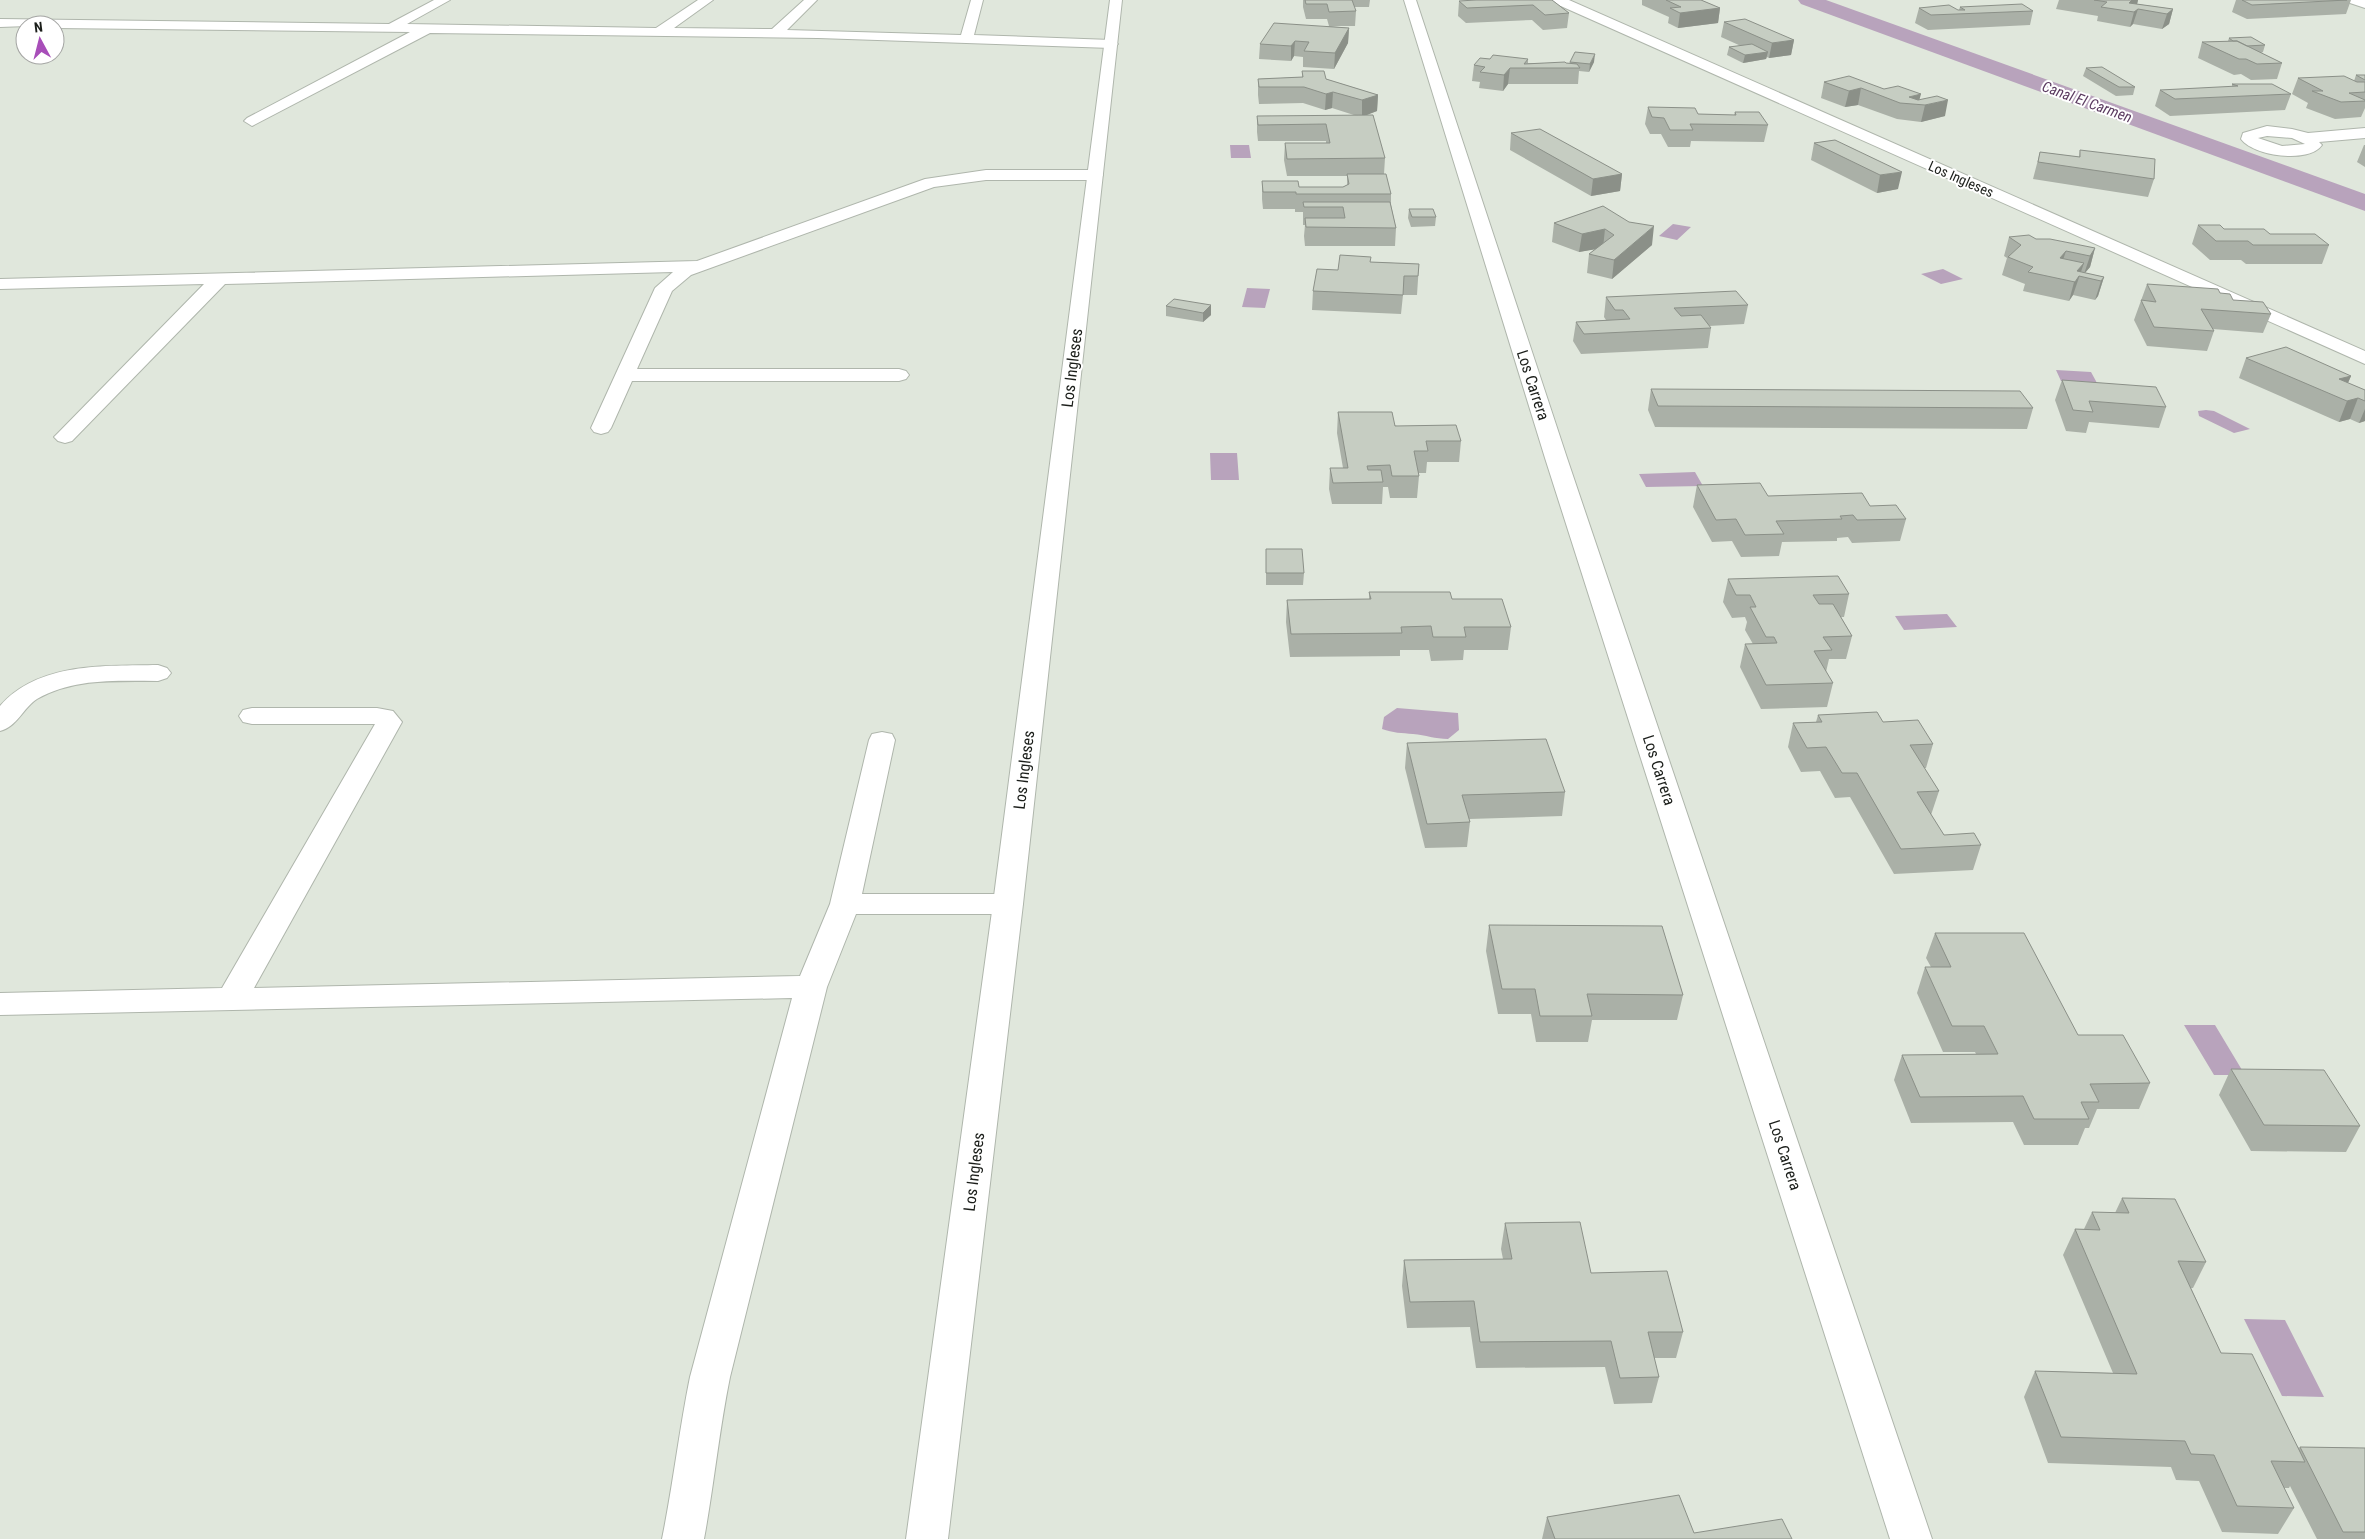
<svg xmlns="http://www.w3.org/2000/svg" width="2365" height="1539" viewBox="0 0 2365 1539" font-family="'Roboto Condensed',sans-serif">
	<rect width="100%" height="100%" fill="#e0e7dc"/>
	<path fill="#b8a3bc" d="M1230,145h19l2,13h-20z
		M1673,224l18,3 -14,13 -18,-4z
		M1943,269l20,10 -22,5 -20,-10z
		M1247,288l23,1 -5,19 -23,-1z
		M2056,370l35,2 6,11 -36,-2z
		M2206,410l8,1 36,18 -16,4 -35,-17 -1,-5z
		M1210,453h27l2,27h-28z
		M1695,472l8,14 -57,1 -7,-13z
		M1947,614l10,13 -53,3 -9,-14z
		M1397,708l61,5 1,17 -11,9c-13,0 -22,-4 -35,-5 -11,-1 -20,-1 -31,-5l2,-12z
		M2184,1025h31l30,50h-31z
		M2244,1319l41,1 39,77 -42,-1z"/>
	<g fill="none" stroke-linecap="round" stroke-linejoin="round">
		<path fill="#b8a3bc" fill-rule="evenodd" d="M1798,0h28l539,194v17l-564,-207z"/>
		<defs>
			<path id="street" d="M434,0h16l-43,24 249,4 42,-28h15l-39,28 98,1 32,-29h13l-30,30 174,5 10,-35h12l-9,35 137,5 7,4 -7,4 -293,-10 -388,-5 -178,93 -8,-5 3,-3 163,-86 -355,-4v-3l-55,2v-8l389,5z
				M1404,0h12l151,458 365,1081h-42l-345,-1081z
				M1552,0h17l796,351v13l-811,-361z
				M2348,0h17v8l-15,-5z
				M2267,126l25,3 16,4 57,-5v10l-46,4 3,3c-13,19 -69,11 -81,-6l2,-6zM2267,136l25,2 13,6 -23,2 -24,-8z
				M986,170h109l6,2 2,3 -2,3 -6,2h-109l-52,7 -243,88 -19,16 -35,78h262l7,2 3,4 -3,4 -7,2h-267l-21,47 -3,4 -7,2 -7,-2 -3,-4 64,-140 18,-16 -448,12 -153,157 -7,2 -7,-2 -4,-4 4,-4 146,-149 -204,5v-10l697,-18 228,-82z
				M158,665l9,3 4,5 -4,5 -9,3c-41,0 -84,-3 -121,18 -14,9 -20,28 -37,32v-25c38,-44 105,-40 158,-41z
				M252,708h125l16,3 9,11 -148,266 546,-12 30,-72 39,-164 3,-6 10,-2 10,2 3,6 -33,154h146l11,3 4,7 -4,7 -11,3h-152l-29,73 -97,390c-11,54 -16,108 -26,162h-42c11,-54 17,-108 28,-162l102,-379 -792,17v-22l222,-5 153,-264h-123l-9,-2 -4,-6 4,-6z"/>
			<path id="secondary" d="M1110,0h12l-99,904 -75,635h-42l87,-635z"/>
		</defs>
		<use href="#street" stroke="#afb6ac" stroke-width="2"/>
		<use href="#secondary" stroke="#afb6ac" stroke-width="2"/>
		<use href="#street" fill="#fff" fill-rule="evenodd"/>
		<use href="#secondary" fill="#fff" fill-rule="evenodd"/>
	</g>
	<path fill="#aab0a7" d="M1303,0h67l-1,7h-15l2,4 -1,15h-25l19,2 -1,15 -14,26 -31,-2v-10l-9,-1 -3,5 -32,-2 1,-15 69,-18 -2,-7h-21l-3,-12z
		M1552,0l17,13 -2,15 -24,2 -11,-10 -66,3 -8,-7 1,-15z
		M1642,0h59l19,8 -2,15 -40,5 -10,-5 1,-6 -27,-12z
		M2059,0h79l-1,4 36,5 -4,15 -7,5 -29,-5 -3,3 -33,-6 1,-5 -42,-7z
		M2236,0h115l-5,14 -99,5 -15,-7z
		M1960,7l73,4 -3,14 -102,5 -13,-7 4,-15 39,2h1z
		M1724,22l70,18 -3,15 -22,3 -2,-1 -1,2 -23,4 -16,-8 2,-8 12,-1 -20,-9z
		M2229,38l36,7 -2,7 -2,1 21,10 -5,16 -26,1 -10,-6 -7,1 -36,-17 4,-16 26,-1z
		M1490,59h38v4h41l1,-1h24l-5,10 -10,-1 -1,13h-70l-5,7 -24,-3 1,-6 -8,-1 2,-16z
		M2086,68l49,19 -2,8 -17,1 -33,-20z
		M1302,71l24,8 52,16 -1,16 -12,4 20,43 -1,16 7,20v11l5,23 -1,18h-90l-1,-10 1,-11h-2v-13h-8v-3h-32l-1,-10v-18l37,6h44l4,-2v-9h-60l-3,-16 1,-17h41v-2h-68l-1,-9v-16h100l-25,-8 -7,2 -22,-7 -44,1 -1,-9v-16l44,-2z
		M2356,75h9v33l-4,9 -26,2 -29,-11 2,-5 -16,-9 6,-16 56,3z
		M1824,82l60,7 36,11 25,16 -24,6 -24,-3 -39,-14 -13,2 -24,-9z
		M2232,84l59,10 -6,16 -115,6 -15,-10 5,-16 72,-3z
		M1648,107l50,7 36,1 1,-3 33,13 -4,17 -73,-1 -1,6h-22l-7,-13h-11l-5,-10z
		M1511,133l111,41 -2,17 -29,5 -81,-46z
		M1835,140l63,49 -21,4 -66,-33 3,-17z
		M2364,145h1v22l-8,-5z
		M2080,150l74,29 -6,18 -115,-18 7,-27 39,5z
		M1603,206l49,39 -40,34 -25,-6 2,-19 6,-5 -16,3 -27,-10 2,-19z
		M1409,209l27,8 -1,9 -24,1 -3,-9z
		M2198,225l26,4 46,5 59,11 -7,19h-76l-5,-4h-31l-18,-16z
		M2009,237l86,11 -5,19 -5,6 19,4 -6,19 -3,4 -22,-5 -4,6 -46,-10 2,-7 -23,-9 5,-17 -3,-2z
		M1371,262l48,2 -2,31h-14l-2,19 -89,-4 1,-19 25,-21z
		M2147,284l86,16 38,14 -8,19 -50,-4 1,2 -7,20 -60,-5 -13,-26z
		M1606,297l142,8 -4,19 -35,2 2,2 -3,20 -127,6 -8,-13 3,-19 30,-2 -2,-3z
		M1211,305v10l-8,7 -37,-6v-10z
		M2246,358l105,18 -3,7 17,7v31l-6,2 -9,-4 -11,3 -100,-44z
		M2062,380l104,27 -7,21 -70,-6 -3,11 -20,-2 -11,-31z
		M1651,389l382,19 -6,21 -372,-2 -7,-17z
		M1338,412l123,29 -2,21h-32l-1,11h-8l1,3 -2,22h-27l-2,-11h-5l-1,17h-50l-3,-15 1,-21h13l-6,-35z
		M1697,485l71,11 102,10 36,13 -6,22 -48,2 -4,-6 -11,1v3l-55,1 -3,14 -38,1 -9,-16 -20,1 -19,-35z
		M1266,549l38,24 -1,12h-37z
		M1728,579l121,15 -5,23h-3l11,19 -6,23h-17l-3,13 7,11 -6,24 -66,2 -21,-42 5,-23h8l-8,-14 2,-8 -2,-5 -13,1 -9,-16z
		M1369,592l83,7 59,28 -3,23h-44l-1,10 -32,1 -2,-11h-29v6l-110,1 -4,-35 1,-22 82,-1z
		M1818,715l65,7 50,22 -7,24h-2l15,23 -8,24 13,20 37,10 -8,25 -79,4 -44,-77 -15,1 -15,-27 -19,1 -13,-25 5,-24 23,-1z
		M1407,743l158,49 -3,24 -93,3 1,3 -3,25 -42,1 -20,-80z
		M1489,925l194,70 -6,25h-85l-4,22h-52l-5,-28h-33l-12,-63z
		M1935,933l143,102 72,48 -11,26h-42l-8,19h-4l-7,17h-54l-11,-23 -102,1 -17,-43 8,-25 74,-1 -1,-2h-32l-26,-59 8,-26h6l-5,-9z
		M2231,1069l129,57 -14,26 -95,-1 -32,-56z
		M2122,1198l84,64 -13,26h-2l30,65 78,95 1,-1 65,1v91h-48l-27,-53 -1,2h-5l10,20 -16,26 -56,-2 -23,-51 -23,-1 -5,-13 -123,-4 -24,-66 11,-26 78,2 -50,-118 12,-26h9l8,-17 23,1z
		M1505,1223l86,50 92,59 -7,26h-22l5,19 -7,26 -38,1 -9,-37 -129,1 -6,-41 -63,1 -5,-42 2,-26 99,-1 -2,-10z
		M1547,1517l147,16 98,6h-250z"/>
	<path fill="#8b9088" d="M2132,0h6l-2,9 -7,-6z
		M1720,8l-2,15 -40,5 2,-15z
		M2138,9l-5,15 -3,3 4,-15z
		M2173,9l-4,15 -7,5 5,-15z
		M1349,28l-1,15 -14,26 1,-16z
		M1794,40l-3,15 -22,3 3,-15z
		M1295,41l-1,15 -3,5v-15z
		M1768,52l-2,7 -23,4 2,-8z
		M1595,54l-1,8 -5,10 1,-8z
		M1510,68l-2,16 -5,7 1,-16z
		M1861,88l-3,17 -13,2 4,-16z
		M1333,92l-1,16 -7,2 1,-16z
		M1921,94l-3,11 -9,-8z
		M1378,95l-1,16 -15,6v-17z
		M1948,100l-3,16 -24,6 4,-17z
		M1902,172l-4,17 -21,4 3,-18z
		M1622,174l-2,17 -29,5 2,-17z
		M1654,226l-2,19 -40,34 2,-19z
		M1605,229l-2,19 -24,4 3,-18z
		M2095,248l-5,19 -6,7 6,-18z
		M2066,251l-6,18v-11z
		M2084,263l-11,32 -4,6 8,-30z
		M2104,277l-6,19 -3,4 6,-19z
		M1211,305v10l-8,7v-9z
		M2351,376l-9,20 -3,-17z
		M2358,398l-8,21 -11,3 8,-21z
		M2365,409v12l-6,2z"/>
	<path fill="#c6cdc2" stroke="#8b9088" d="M1305,0h47l4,11 -27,1 -2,-8h-21z
		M1476,0h76l17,13 -24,2 -12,-10 -66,3 -8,-7z
		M1666,0h35l19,8 -40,5 -10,-5 11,-1z
		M2094,0h38l-3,3 44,6 -6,5 -29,-5 -4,3 -33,-5 6,-5z
		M2242,0h105l-95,5z
		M2022,4l11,7 -102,4 -12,-7 30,-3 9,5h7l-5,-3z
		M1745,19l49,21 -22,3 -48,-21z
		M1274,23l75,5 -14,25 -31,-2 5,-9 -14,-1 -4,5 -31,-2z
		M2251,37l14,8 -18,1 -10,-5h-4l-4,-3z
		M2237,41l45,22 -25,1 -11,-5h-7l-37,-17z
		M1752,44l16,8 -23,3 -16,-8z
		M1575,52l20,2 -5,10 -20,-2z
		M1493,55l35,4 -4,5 41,-2 1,1 11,1 3,4h-70l-6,7 -24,-3 5,-5 -11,-2 6,-7 10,1z
		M2102,67l33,20h-16l-33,-19z
		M1302,71h22l2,8 52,16 -16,5 -29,-8 -7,2 -22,-7h-45l-1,-8 45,-2z
		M2356,75h9v5z
		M1849,76l35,13 14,-3 23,8 -12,3 9,3 19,-4 11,4 -23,5 -25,-2 -39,-15 -12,3 -25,-9z
		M2344,76l13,6h8v10l-16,1 16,7v1l-24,1 -29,-11h11l-25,-13z
		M2232,84h40l19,10 -116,5 -15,-9 78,-4z
		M1648,107l47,1 3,6 38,1 -1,-3h24l9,13 -78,-1 3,6h-23l-6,-12 -12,-1z
		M1373,115l12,43 -98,1 -2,-16h45l-4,-19 -68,1 -1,-9z
		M1540,129l82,45 -29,5 -82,-46z
		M1835,140l67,32 -22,3 -66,-32z
		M2080,150l75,9 -1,20 -116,-17 2,-10 40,5z
		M1347,174h39l5,20h-95v-2h-33l-1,-11h36l1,6h44l6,-3z
		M1303,202h87l6,26 -90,-1 -1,-9h40l-2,-11h-39z
		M1603,206l26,16 25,4 -40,34 -25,-6 25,-19 -9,-6 -23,5 -28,-11z
		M1409,209h24l3,8h-24z
		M2198,225h22l4,4h40l6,5h45l14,11h-76l-5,-4h-32z
		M2029,235l7,4h14l45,9 -5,8 -24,-5 -6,7 24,5 -7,8 27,6 -3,4 -22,-5 -4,6 -47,-10 5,-5 -25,-10 13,-12 -12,-8z
		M1340,255l31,2 -1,5 49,2 -1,12h-14l-1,19 -90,-4 4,-22 21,1z
		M2147,284l71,5 2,4 10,1 3,6 30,2 8,12 -70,-5 13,22 -60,-4 -13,-27 15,2z
		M1736,291l12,14 -74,3 7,8 20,-1 10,13 -127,6 -8,-12 54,-3 -7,-9h-8l-9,-13z
		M1174,299l37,6 -8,8 -37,-7z
		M2286,347l65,29 -12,3 26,11v11l-7,-3 -11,3 -101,-43z
		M2062,380l94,7 10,20 -77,-6 4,11 -20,-2z
		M1651,389l369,2 13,17 -375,-2z
		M1338,412h54l3,14 61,-1 5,16h-35l2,10h-14l5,25h-27l-2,-11 -23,1 1,4h13l2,12 -50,1 -3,-15h18z
		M1760,483l8,13 94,-3 8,13 26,-1 10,14 -49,1 -4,-5 -13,1 2,3 -66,2 8,13 -39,1 -9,-16 -20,1 -19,-35z
		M1266,549h36l2,24h-38z
		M1838,576l11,18 -36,1 6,9h14l19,32 -29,1 9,13 -18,1 19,32 -67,2 -21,-41 32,-1 -3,-6h-8l-16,-30h6l-6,-12h-14l-8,-16z
		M1369,592h81l2,7h50l9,28h-47l2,10h-33l-2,-11 -30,1 1,6 -111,1 -4,-34 84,-1z
		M1877,712l6,10 35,-2 15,24 -23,1 29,46 -22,1 27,43 30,-2 7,12 -80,4 -44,-76h-15l-16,-26 -19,1 -14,-25 29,-1 -4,-7z
		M1546,739l19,53 -103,3 8,27 -43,2 -20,-81z
		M1489,925l173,1 21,69 -96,-1 5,22h-52l-5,-27h-33z
		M1935,933h89l54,102h45l27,48 -60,1 9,18h-18l8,17h-55l-11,-23 -103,1 -18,-42 96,-1 -14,-28h-32l-27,-59h26z
		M2231,1069l93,1 36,56 -96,-1z
		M2122,1198l53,1 31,63 -28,-1 43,92 31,1 53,108 -34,-1 23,47 -57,-2 -23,-51 -23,-1 -6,-13 -124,-4 -26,-66 102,3 -62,-145 25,1 -8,-18 37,1z
		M1580,1222l11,51 76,-2 16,61h-35l11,45 -39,1 -9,-37 -131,1 -6,-41 -64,1 -6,-42 108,-1 -7,-36z
		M2300,1447l65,1v84h-22z
		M1679,1495l15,38 88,-14 10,20h-237l-8,-22z"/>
	<g text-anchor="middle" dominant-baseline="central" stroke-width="4" stroke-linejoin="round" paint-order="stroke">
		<g font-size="14" fill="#1b1e1a" stroke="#fff">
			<text transform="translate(1961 179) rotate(24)">Los Ingleses</text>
		</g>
		<g font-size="15" font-style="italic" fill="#5b3b60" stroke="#fff">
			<text transform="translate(2087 102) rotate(20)">Canal El Carmen</text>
		</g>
		<g font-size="16" fill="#1b1e1a" stroke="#fff">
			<text transform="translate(1072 368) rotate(-83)">Los Ingleses</text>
			<text transform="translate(1533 385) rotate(72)">Los Carrera</text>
			<text transform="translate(1024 770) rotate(-83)">Los Ingleses</text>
			<text transform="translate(1659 770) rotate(72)">Los Carrera</text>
			<text transform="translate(1785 1155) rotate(72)">Los Carrera</text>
			<text transform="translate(974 1172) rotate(-83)">Los Ingleses</text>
		</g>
	</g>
	<g transform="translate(40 40) rotate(353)"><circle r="24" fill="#ffffff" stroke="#a4a5a3"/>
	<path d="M0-4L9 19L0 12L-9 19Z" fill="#a84eb9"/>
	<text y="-8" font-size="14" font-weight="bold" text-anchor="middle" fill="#1b1e1a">N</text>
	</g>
</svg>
